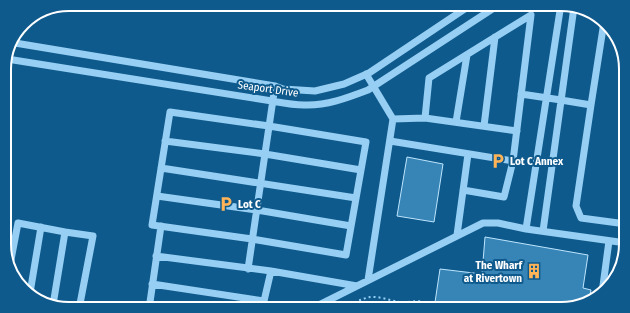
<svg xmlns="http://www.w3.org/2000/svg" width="630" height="313" viewBox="0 0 630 313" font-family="'Fira Sans Condensed',sans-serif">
	<rect width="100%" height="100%" fill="#0f5a8d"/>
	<path fill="#3785b7" stroke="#bde5fe" d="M407,157l36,7 -9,58 -37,-6z
		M485,237l103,18 -5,33 8,2 -2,11 -24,8h-131l6,-40 42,5z"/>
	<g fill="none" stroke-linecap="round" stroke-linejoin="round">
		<path stroke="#96cff3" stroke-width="2" stroke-dasharray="2 3" stroke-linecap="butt" d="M341,309c9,-4 19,-10 29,-12 10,-1 21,4 31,5 6,1 18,-3 24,1 3,2 2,3 2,6"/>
		<path stroke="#96cff3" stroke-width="7" d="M15,43l260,43 8,3 32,2 29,-7 25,-11 103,-69
			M7,59l265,42c11,2 21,4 32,4 22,1 43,-7 64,-15l132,-86
			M366,74l27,45 -25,161
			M521,94l40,6 30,5 13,-83
			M591,105l-15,101 5,12 45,6
			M170,112l99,14 97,16 -20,113 -94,-16 -100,-14z
			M393,119l32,-1
			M456,122l11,-67
			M484,126l11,-89
			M165,141l100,13 96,16
			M390,141l123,20c6,-49 12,-97 18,-146l-102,63 -4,40 92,13
			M161,168l195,30
			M463,190l41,7 9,-36
			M157,196l100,14 94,16
			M526,229l35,-225
			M543,231l31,-224
			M65,232l28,4 -14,73
			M457,235l11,-81
			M10,265l8,-42 47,9 -12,73
			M248,269l27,-183
			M271,271l86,15
			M152,284l112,17 7,-30 -115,-15
			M30,293l11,-66
			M602,293l7,-52
			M149,309l12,-83
			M311,309l172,-86h15l28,6 100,14"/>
	</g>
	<defs>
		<symbol id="parking-bare" viewBox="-9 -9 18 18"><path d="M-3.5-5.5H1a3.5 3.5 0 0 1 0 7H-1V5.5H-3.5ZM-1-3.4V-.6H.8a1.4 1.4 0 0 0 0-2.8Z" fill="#ffb458" stroke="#0f5a8d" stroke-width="2.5" paint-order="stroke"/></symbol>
		<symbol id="building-bare" viewBox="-9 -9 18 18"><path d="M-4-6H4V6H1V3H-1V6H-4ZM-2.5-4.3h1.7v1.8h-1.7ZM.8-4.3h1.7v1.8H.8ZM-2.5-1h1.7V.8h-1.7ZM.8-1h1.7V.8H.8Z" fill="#ffb458" stroke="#0f5a8d" stroke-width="2.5" paint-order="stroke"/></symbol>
	</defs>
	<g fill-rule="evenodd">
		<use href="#parking-bare" x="487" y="150" width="22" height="22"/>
		<use href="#parking-bare" x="215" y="193" width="22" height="22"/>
		<use href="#building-bare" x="523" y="260" width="22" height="22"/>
	</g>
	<g text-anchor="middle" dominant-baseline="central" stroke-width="4" stroke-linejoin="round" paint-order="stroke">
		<g font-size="11" fill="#fff" stroke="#0f5a8d">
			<text transform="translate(268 89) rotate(8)">Seaport Drive</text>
		</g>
		<g font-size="11" font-weight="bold" fill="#fff" stroke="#0f5a8d" text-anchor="start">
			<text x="510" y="161">Lot C Annex</text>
			<text x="238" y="204">Lot C</text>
			<text x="522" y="265" text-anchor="end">The Wharf<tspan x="522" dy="13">at Rivertown</tspan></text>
		</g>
	</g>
	<path d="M0 0H630V313H0ZM69 11H561A58 58 0 0 1 619 69V244A58 58 0 0 1 561 302H69A58 58 0 0 1 11 244V69A58 58 0 0 1 69 11Z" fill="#0f5a8d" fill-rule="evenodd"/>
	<path fill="none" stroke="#fff" stroke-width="2" d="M69 11H561A58 58 0 0 1 619 69V244A58 58 0 0 1 561 302H69A58 58 0 0 1 11 244V69A58 58 0 0 1 69 11Z"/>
</svg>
